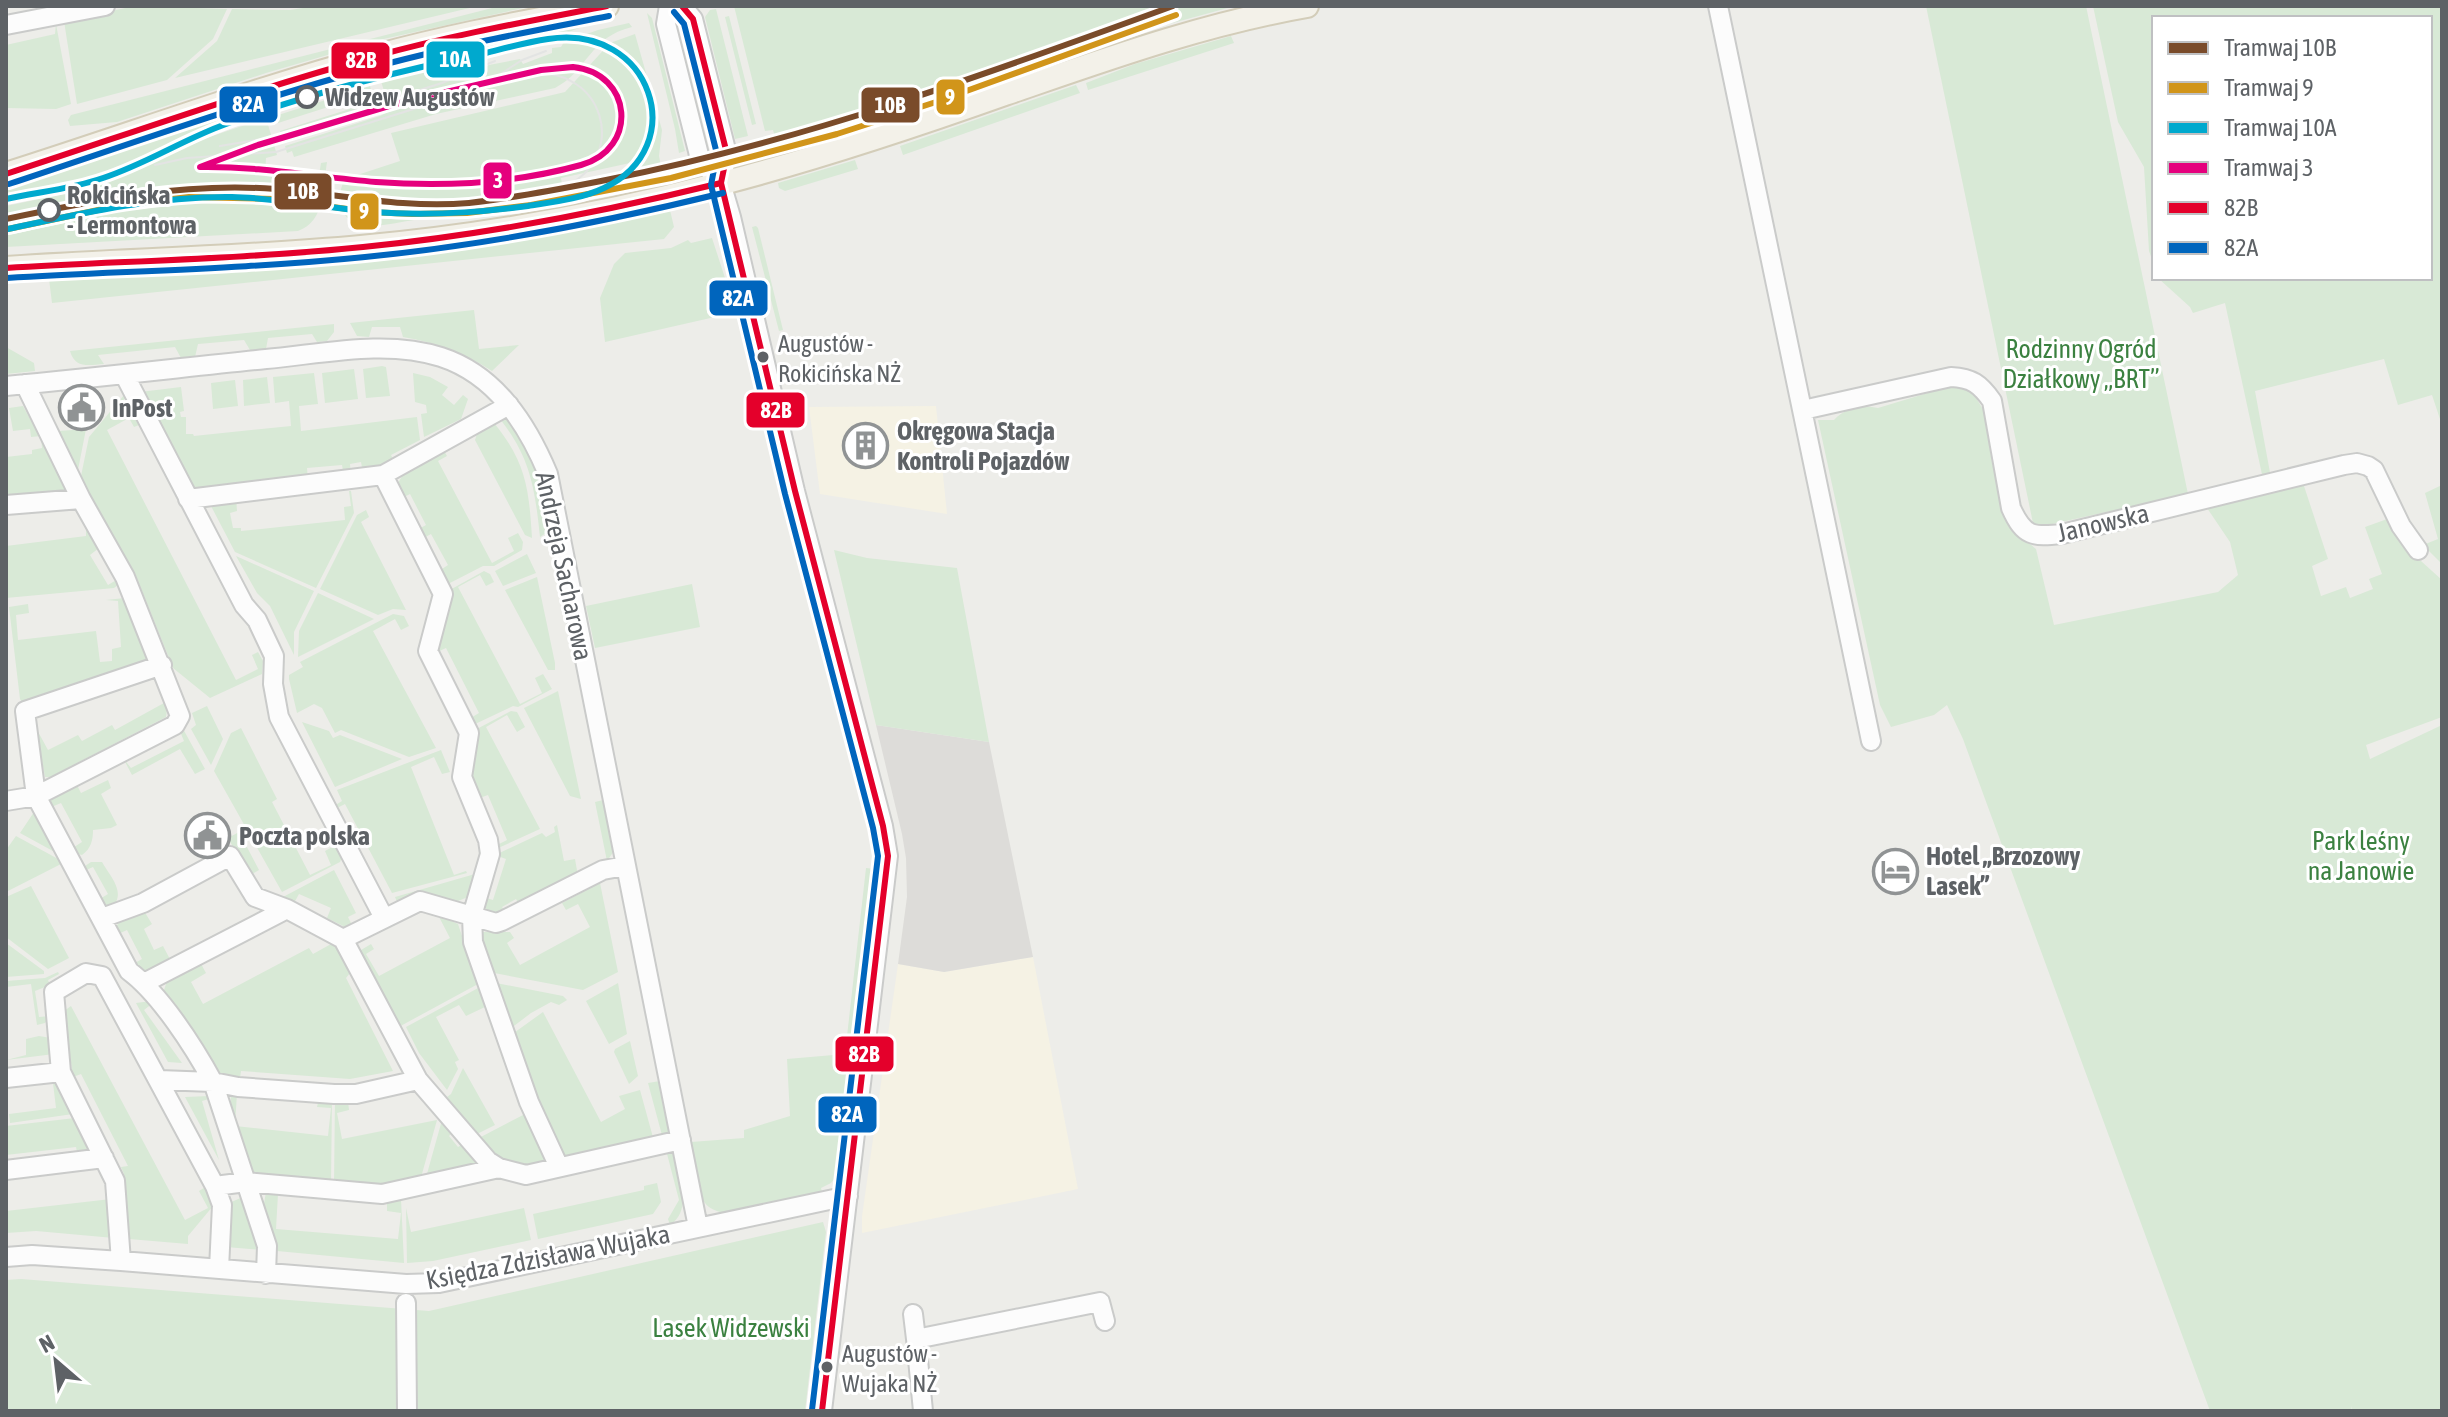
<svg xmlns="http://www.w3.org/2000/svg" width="2448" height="1417" viewBox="0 0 2448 1417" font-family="'Asap Condensed',sans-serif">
	<rect width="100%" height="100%" fill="#edede9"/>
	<path fill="#f5f2e4" d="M936,406l11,108 -127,-20 -11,-87z
		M1033,957l45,232 -216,44v-17l36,-252 46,8z"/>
	<path fill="#dddcd9" d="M876,725l113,17 44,215 -89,15 -46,-8 9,-67 -1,-39 -4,-24z"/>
	<path fill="#d8e9d6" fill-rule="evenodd" d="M135,6l92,3 -14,30 -46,41 -90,24 -13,-83z
		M316,6h162l-303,72 42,-37 15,-32 58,1z
		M500,6h32l-153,34 -113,33 -149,49 -47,4 -2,-6 3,-5z
		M734,6h501l-77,21 -247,85 -140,43 -3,-9 9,-2 -4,-14 -8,1z
		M1926,6h160l102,488 -154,34z
		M2093,6h349v419l-10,-30 -34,10 -14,-46 -129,32 16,87 -8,1 -38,-176 -32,10 -3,-6 -32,-29h272v-260h-276v247l-5,-14 -5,-84 -26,-45z
		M716,9l32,127 -13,3 -30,-122 5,-7z
		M647,13l5,5 33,133 -6,2 -4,-24z
		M729,16l27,108 -4,1 -27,-108z
		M586,22l1,3 -37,14 -159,32 -173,54 -128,55 -84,17v-10l336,-108 101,-27z
		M629,23l3,4c-43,10 -44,44 -77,61l-119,26 -142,43 -2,-6 -5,2 -2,-7 95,-30 10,-5 -9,-30 87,-19 3,11 18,-8 31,-6 3,5 29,-11v-5l9,-1 3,-5 34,-12z
		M56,24l15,80 -15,5 -50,-1v-63l49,-11z
		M635,34l27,96 -3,26 4,21c-82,17 -165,35 -249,43 -16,2 -39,9 -55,4 -21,-5 -23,-29 -14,-45l55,-18 -9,-28 174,-41 45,-49zM630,163l2,15 -91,18 -1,-7 22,-5 -1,-6z
		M1231,36l3,7 -146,47 -2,-7 49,-19z
		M1076,85l4,8 -177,62 -3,-9z
		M370,86l2,7 -94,30 -3,-7z
		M375,101l2,8 -94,29 -3,-7z
		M266,118l11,37 -11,3 -1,18 53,6 3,-19 6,-1c-4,25 -1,59 -29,69l-292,16v-17l67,-14 -2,-8 -65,13v-15l86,-18 79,-38z
		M855,160l3,9 -73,22 -6,-3 -1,-5z
		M670,210l4,17 -10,12 -612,64 -3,-24c136,-8 272,-11 408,-29 72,-10 144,-26 213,-40z
		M756,226l2,2 25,102 -4,1 -27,-104z
		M712,238l13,40 3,36 -123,28 -5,-44 14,-34 11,-11 46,-5 17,-8 3,3z
		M474,310l5,39 40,-4 -27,26c-28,-18 -57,-29 -89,-34l-3,-10h-28l-3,10 -12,-1 -7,-13z
		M334,324v8l-7,9 -10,1 -5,-8 -44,4 -2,11 -16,1 -6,-10 -46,4 -3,13 -14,1 -6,-11 -77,8 6,9c-15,1 -29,5 -34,-13z
		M6,347l28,16 1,8 -29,3z
		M382,366l4,1 4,29 -24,2 -3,-29z
		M354,369l4,30 -33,4 -3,-30z
		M314,373l4,31 -19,2 2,25 116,-14 3,23 -29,15 4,8 -32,10 -2,-11 -11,2 1,11 -7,1 -2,-11 -35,3 1,12 -112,13 -6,-5 -50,-96 41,-5 3,24 -4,1 1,5h5v17h7l1,2 97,-10 -2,-25 -14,2 -2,-26z
		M413,373l17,4 18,10 -6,8 12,10 9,-10 5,4 -7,20 -37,18 -3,-23 6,-1 -1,-8 -11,-3z
		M267,377l3,26 -26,3 -1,-26z
		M235,380l3,26 -25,3 -2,-26z
		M1954,385l16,3 14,23 8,52 17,64 27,22 18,76 164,-33 20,-17 -8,-33 -25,-37 90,-21 9,2 24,73 -16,7 9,30 25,-9 4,11 23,-9 -4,-10 13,-5 -17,-47 25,-9 21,34 31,28v137l-76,28 4,14 72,-34v686h-89l-2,-5 1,5h-142l-247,-672 -16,-34 -13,10 -43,12 -11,-22 -62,-285h16c11,-12 28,-16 44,-12z
		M124,395l2,3 -4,3 17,24 -5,2 -5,-9 -22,12 129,250 22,-11 -6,-14 6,-3 5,9 -1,13 -52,24 -37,-30 -39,-97 -41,-69 -12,-26 8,-39z
		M23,406l46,85 -63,10v-44l26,-3v-4l10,-2 -1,-12 -10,1 -1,-8 -17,2 -4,-23z
		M503,417c29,15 40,84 46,114l-9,6c-5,-47 -9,-79 -40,-118z
		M494,423c32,39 35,66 38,115l-7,-3 -50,-95 3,-9z
		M86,429l-8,41 -19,-39z
		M443,449l4,7 -9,5 54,102 22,-12 -6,-13 10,-5 5,9 -1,8 -28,16h-11l-37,19 -7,-14 9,-6 -17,-31 -9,5 -5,-9 9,-5 -16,-31 -10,5 2,-6 -4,-10 9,-15z
		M2442,485v79l-19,-19 15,-6 -13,-46z
		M349,491h2l3,22 -38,75 -81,-36 -24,-46 -9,4 2,-7 32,-6 1,14 -7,2 3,15h8v3l104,-11 -1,-13 7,-1z
		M366,510l3,7 -8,5 45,88 -13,-1 -15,6 -58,-26 37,-74z
		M86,525l13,23 -9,7 18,30 10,-6v6l-4,3 -108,10v-52l80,-10z
		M834,550l33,8 90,10 32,174 -113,-17z
		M527,554l9,19 -33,13 -8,-15z
		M236,556l78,35 -20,41v23l-24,-49 -13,-13z
		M484,571l6,3 4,8 -8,4 -6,-11 -22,12 62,117 22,-11 -7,-15 8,-4 9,15 -34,18 -5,-1 -40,19 -4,-6 10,-6 -33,-65 -11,5 13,-62z
		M537,577l18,86v7h-7l-43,-80z
		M692,584l8,43 -105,21 -9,-42z
		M318,593l56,26 -76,38 1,-26z
		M125,598l24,61 -2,5 -124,40 -3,-5 -11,-92 19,-3 1,9 -13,2 2,25 78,-9 4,31 12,-1v-12l9,-2 -3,-46 -12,-1z
		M393,614l11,2 5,10 -8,4 -6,-11 -22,12 63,117 -27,9 -68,-27 -6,3 -13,-25 -8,-4 -17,9 -8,-34v-4l14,-8 -3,-5z
		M558,691l23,108 -11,-3 -46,-88z
		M164,703l3,7 -1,7 -116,60h-5l-9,-49 12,22 30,-15 4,6 30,-16 3,5z
		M207,706l16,33 -12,26 -20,-36 5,-4 -4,-12z
		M511,711l6,1 8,15 -8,5 -10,-17 -21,12 54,102 -44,20 -1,-3 12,-6 -19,-45 -11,4 -8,-21 4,-47z
		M302,722l27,9 4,7 7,-3 62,24 -67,28z
		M182,727l23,42 -10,5 -15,-25 -48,26 -9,-17 8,10 53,-27 -5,-12z
		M241,728l36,71 -5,3 38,73 21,-10 -6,-14 11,-6 6,12 -2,5 -58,30 -68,-121 17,-38z
		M441,750l9,22 -8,2 -8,-17 -23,10 43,108 12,-4 1,2 -75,20 -47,-89 -10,5 -1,-3 8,-5 -5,-11z
		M108,780l3,8 -10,6 16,31 -6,3 -18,2c0,10 -2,19 -11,25l-7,-2 -4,-4 11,-7 -21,-39 -12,5v-10l27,-15 5,10z
		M603,800l11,51 -7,10 -12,-59z
		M36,809l26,47 -42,-23z
		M557,825l7,36 11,-2 3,17 -58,30 -4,-7 -14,8 4,6 -16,2 -8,-12 1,-6 10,3 13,-41 -11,-4 47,-22 4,4 9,-5 -1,-5z
		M239,832l20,38 -10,6 -21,-38z
		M16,836l44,24 1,4 -55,28v-42z
		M91,862h11c8,14 23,29 12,43l-8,1 -8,-6 10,-6 -15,-27 -9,4 1,-5z
		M866,868l9,1 -40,309 -4,5 -10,5 1,4 -99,21c-6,-2 -14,-4 -18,-10 -9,-11 -11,-46 -14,-61l53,-4v-8l46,-14 -3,-57 58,-5z
		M334,870l22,43 -8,4 5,10 -6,1 -20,-10 4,-10 -32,-14 -5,9 -11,-6z
		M475,874l-7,23 -10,4v3h-60l-3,-7z
		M600,883l18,89 -35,18 -94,-18 -12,-40h33l4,6 -7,5 13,22 70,-38 -12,-23 -12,6 -4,-7z
		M31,886l38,72 -21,11 -42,-32v-40z
		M144,911l8,13 -8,5 10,21 9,-4 9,17 -27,11 -14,-9 11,-6 -15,-29 -11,5 -1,-7 6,-8z
		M438,915l20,9 20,60 -83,45 -39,-76 15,-9 3,5 -8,5 13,22 71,-38z
		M6,943l38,28v3l-38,3z
		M331,944l10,5 13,19 -8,10 47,93 -43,8 -109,-8 -1,7 -22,-4 -55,-81 4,-12 33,-19 6,11 -15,9 12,22 106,-56 4,6z
		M58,972l1,2 -11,6 2,5 -15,6 4,26 11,-1 -5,7 -8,2 -6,-41 -25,3v-6l39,-3z
		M496,983l67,13 4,4 -8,5 -8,-3 -20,11 -21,16z
		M618,983l9,51 -18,10 -23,-43z
		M480,987l7,19 -21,10 -7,-11 -23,12 23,43 -4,2 3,7 -11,21 -28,-37 -13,-26z
		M151,1001l2,2 -9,7 38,53 -14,-1 -32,-59z
		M71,1006l114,214 23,-12 -9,-17 8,-5 6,20 -25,30v8l-59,-5 -5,-65 -3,-7 7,-1 -47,-92 -8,3 -9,-66z
		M543,1012l58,110 24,-13 -6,-13 21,-6 14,51 -82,19 -11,-3 -7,-8 -43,-114z
		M39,1036l12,2 3,16 -48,6 20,-5v-16z
		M630,1041l8,35 -9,8 -15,-32 1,-3z
		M463,1068l32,57 -22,11 -30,-36 8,-6z
		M41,1081h15l17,33 -63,9 -1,-9 47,-6 -3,-25 -12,1z
		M660,1081l10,49 -7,9 -15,-56z
		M231,1093h6l-2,33 93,10 3,-28 -14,-1 2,-9 13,1 -1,86 -63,-6v-3l-12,-1 -6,-5c-9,-25 -21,-50 -19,-77z
		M209,1096l3,2 -10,3 17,59 -34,-63z
		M335,1099l13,2 1,9 -12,3 5,26 95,-19 -17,61 -31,7 -55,-4z
		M525,1114l21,49 -18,4 -32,-8 -19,-20z
		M75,1118l18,36 -15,3 -2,-10 -70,8v-29z
		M442,1120l11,12 -4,4 9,11 5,-3 18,23 -56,14z
		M666,1150l9,5c4,23 18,55 -5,70l-2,-6 11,-19z
		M657,1183l4,19 -8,12 -115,25 -5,-25 111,-24v-4z
		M266,1192l12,2 -2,35 122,10 3,-26 -14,-2v-9l14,-3 3,64 -127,-12 -14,-42z
		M245,1196l18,54 -37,-3 1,-43z
		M111,1199l3,39 -78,-7 -30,2v-22z
		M406,1208l5,24 113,-24 7,32 -98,21 -26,2z
		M823,1222l3,10 -21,179h-799v-131l15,-1 408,32z"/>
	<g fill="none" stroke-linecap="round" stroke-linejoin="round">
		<defs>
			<path id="minor" d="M669,6l-3,18 32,127 2,9 21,23 10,34 64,274 88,335 5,30 -66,555
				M682,6l11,13 34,135 -6,29
				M1718,6l153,735
				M6,25l99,-19
				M124,374l120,231 13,15 17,36 -1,28 6,33 105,201
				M6,386c87,-8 173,-18 260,-27 56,-5 120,-20 175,-2 55,18 86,67 107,117l150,753
				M1803,410l148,-33c21,1 29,7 41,24l19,107c13,29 22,29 51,26l282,-69 13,-2 11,3 6,4 27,56 17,24
				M383,475l60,119 -15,57 41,82 -7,44 26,63 2,14 -18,62 1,26 56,160 30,65
				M188,499l195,-24 126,-70
				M6,505l75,-6
				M162,665l-137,46 11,85 93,175c31,23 65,76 84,111l54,164 -1,28
				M6,801l30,-5 139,-71 5,-9 -55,-139 -44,-78 -56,-115
				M102,918l41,-15 87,-47 25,41 32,12 56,30 75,141 70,81 11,7
				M343,939l77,-38 76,22 6,-2 101,-51 22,-4
				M144,983l143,-74
				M6,1078l55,-6
				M159,1080l54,2 25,5 96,7h22l62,-14
				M6,1170l98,-12
				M215,1186l31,-4 136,12 117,-26 27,7 155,-35
				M6,1257l26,-2 89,6 285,23 33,-1 409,-87
				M121,1261l-6,-80 -54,-109 -7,-80 32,-19 16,3 113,210 7,19 -3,64
				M406,1303l1,108
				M913,1314l3,25
				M923,1411l-7,-72 184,-37 5,19"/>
			<path id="major" d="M6,174c123,-39 245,-84 370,-118 76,-21 154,-35 231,-50
				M6,268c118,-8 237,-10 355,-21 122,-11 244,-33 362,-64 96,-25 189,-56 282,-89 99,-34 198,-70 302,-88"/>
		</defs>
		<use href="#minor" stroke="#cacbca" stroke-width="22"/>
		<use href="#major" stroke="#d3cdb9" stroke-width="26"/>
		<use href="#minor" stroke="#fcfcfc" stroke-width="18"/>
		<use href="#major" stroke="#f3f1e9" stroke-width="22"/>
		<path stroke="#e3e4e3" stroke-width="2" d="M493,79l29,-19 24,-9
			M220,146l42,-7 53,-16 127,-40 53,-22
			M155,165l32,-7 89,-6 240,-75c89,-24 120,88 39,113"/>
		<defs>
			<path id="bus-1" d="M682,6l11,13 34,135 -6,29 74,308 88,335 5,30 -66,555
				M6,174c123,-40 245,-84 370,-118 76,-21 154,-35 231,-50
				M6,268c119,-7 238,-9 357,-21 121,-12 240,-35 358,-64"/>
			<path id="bus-2" d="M674,12l10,12 33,130 -6,31 74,309 88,334 5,28 -66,554
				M9,184c124,-41 247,-85 373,-119 75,-20 151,-34 227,-49
				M7,278c119,-7 239,-9 358,-21 121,-12 240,-35 358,-64"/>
		</defs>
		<use href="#bus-1" stroke="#fff" stroke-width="12"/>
		<use href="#bus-2" stroke="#fff" stroke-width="12"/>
		<use href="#bus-1" stroke="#e4002b" stroke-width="6"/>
		<use href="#bus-2" stroke="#0065bd" stroke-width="6"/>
		<defs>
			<path id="tram-1" d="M6,219c90,-19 177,-37 270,-30 65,5 126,20 193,14 46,-5 91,-14 137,-23 195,-38 381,-106 567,-174"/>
			<path id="tram-2" d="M8,229l114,-24 67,-8 86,2 94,13 43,2 55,-1 64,-8 140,-27 166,-44 99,-32 240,-87"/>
			<path id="tram-3" d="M6,199c32,-7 66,-10 97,-21 43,-14 81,-39 123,-54 84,-31 172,-53 260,-71 20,-5 41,-11 62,-14 104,-16 144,108 56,149 -23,11 -51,14 -76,18 -51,7 -103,10 -155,6 -47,-4 -94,-14 -141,-15 -76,-1 -150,16 -224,32"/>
			<path id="tram-4" d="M573,67c60,6 66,82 8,98 -65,18 -138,22 -205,17 -59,-5 -117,-16 -176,-15l58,-22 141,-42 142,-33z"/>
		</defs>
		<use href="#tram-1" stroke="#fff" stroke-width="12"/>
		<use href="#tram-2" stroke="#fff" stroke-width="12"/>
		<use href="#tram-3" stroke="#fff" stroke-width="12"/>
		<use href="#tram-4" stroke="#fff" stroke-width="12"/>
		<use href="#tram-1" stroke="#7a4b2a" stroke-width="6"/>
		<use href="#tram-2" stroke="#d1951a" stroke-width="6"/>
		<use href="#tram-3" stroke="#00a9ce" stroke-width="6"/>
		<use href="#tram-4" stroke="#e5007d" stroke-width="6"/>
	</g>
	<defs>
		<symbol id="civic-ring" viewBox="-11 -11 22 22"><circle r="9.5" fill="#fff" stroke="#909394" stroke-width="1.5"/><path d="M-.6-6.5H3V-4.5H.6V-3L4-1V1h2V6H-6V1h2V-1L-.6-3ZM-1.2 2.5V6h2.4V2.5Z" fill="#909394"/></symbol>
		<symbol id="building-ring" viewBox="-11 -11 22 22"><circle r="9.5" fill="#fff" stroke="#909394" stroke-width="1.5"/><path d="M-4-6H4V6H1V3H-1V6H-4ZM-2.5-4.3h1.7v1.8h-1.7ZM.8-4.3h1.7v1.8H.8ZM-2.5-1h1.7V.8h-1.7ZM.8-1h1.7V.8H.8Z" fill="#909394"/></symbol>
		<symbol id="hotel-ring" viewBox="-11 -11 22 22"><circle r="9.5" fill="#fff" stroke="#909394" stroke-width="1.5"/><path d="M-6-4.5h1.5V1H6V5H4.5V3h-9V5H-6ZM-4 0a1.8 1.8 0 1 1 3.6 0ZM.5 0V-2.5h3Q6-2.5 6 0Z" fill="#909394"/></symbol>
	</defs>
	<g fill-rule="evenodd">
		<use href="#civic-ring" x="56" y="382" width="51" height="51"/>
		<use href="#building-ring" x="840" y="420" width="51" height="51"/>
		<use href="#civic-ring" x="182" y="810" width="51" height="51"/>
		<use href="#hotel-ring" x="1870" y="846" width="51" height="51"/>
	</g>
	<g fill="#fff" stroke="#5e6266" stroke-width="4">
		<circle cx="307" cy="97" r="10"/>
		<circle cx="49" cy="210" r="10"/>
	</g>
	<g fill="#5e6266" stroke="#fff" stroke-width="3">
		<circle cx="763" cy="357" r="7"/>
		<circle cx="827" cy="1367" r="7"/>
	</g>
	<g text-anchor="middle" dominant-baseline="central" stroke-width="6" stroke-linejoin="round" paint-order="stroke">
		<g font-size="24" fill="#5e6266" stroke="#fff" text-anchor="start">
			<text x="778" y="343">Augustów -<tspan x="778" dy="30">Rokicińska NŻ</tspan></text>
			<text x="842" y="1353">Augustów -<tspan x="842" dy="30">Wujaka NŻ</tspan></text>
		</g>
		<g font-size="26" font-weight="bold" fill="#5e6266" stroke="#fff" text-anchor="start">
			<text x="325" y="97">Widzew Augustów</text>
			<text x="67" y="195">Rokicińska<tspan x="67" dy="30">- Lermontowa</tspan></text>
		</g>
		<g font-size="26" fill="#3b8140" stroke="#fff">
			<text x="2081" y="349">Rodzinny Ogród<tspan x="2081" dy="30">Działkowy „BRT”</tspan></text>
			<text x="2361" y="841">Park leśny<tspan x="2361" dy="30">na Janowie</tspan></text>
			<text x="731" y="1328">Lasek Widzewski</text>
		</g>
		<g font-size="26" font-weight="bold" fill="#5e6266" stroke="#fff" text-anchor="start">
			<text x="112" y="408">InPost</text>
			<text x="897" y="431">Okręgowa Stacja<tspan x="897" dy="30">Kontroli Pojazdów</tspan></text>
			<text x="239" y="836">Poczta polska</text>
			<text x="1926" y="856">Hotel „Brzozowy<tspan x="1926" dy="30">Lasek”</tspan></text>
		</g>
		<g font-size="26" fill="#5e6266" stroke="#fff">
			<text transform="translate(2103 523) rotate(-13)">Janowska</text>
			<text transform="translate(564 566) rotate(78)">Andrzeja Sacharowa</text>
			<text transform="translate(548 1257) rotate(-11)">Księdza Zdzisława Wujaka</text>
		</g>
	</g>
	<g stroke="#fff" stroke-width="3">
		<rect x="425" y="40" width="61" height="39" rx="8" fill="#00a9ce"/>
		<rect x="330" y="41" width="61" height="39" rx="8" fill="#e4002b"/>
		<rect x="935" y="78" width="31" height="38" rx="8" fill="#d1951a"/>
		<rect x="218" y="85" width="61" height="39" rx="8" fill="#0065bd"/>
		<rect x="860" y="86" width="61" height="38" rx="8" fill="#7a4b2a"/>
		<rect x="482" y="161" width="31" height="39" rx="8" fill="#e5007d"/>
		<rect x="273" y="172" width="60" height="39" rx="8" fill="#7a4b2a"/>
		<rect x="349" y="192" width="31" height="39" rx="8" fill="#d1951a"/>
		<rect x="708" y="279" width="61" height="38" rx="8" fill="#0065bd"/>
		<rect x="745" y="391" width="61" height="38" rx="8" fill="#e4002b"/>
		<rect x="834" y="1035" width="61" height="38" rx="8" fill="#e4002b"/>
		<rect x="817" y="1095" width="61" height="39" rx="8" fill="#0065bd"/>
	</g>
	<g font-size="22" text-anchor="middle" font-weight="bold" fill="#fff">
		<text x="455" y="67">10A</text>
		<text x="361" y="68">82B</text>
		<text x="950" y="105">9</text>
		<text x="248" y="112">82A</text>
		<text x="890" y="113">10B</text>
		<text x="498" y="188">3</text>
		<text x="303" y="199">10B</text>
		<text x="364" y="219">9</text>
		<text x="738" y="306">82A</text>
		<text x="776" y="418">82B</text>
		<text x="864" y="1062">82B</text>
		<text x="847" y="1122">82A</text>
	</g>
	<rect width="2448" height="1417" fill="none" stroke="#5e6266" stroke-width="16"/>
	<rect x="2152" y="16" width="280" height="264" fill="#ffffff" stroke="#bfc0c2" stroke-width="2"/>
	<rect x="2168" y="42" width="40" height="12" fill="#7a4b2a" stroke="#bfc0c2" stroke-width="2"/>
	<text x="2224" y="56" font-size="24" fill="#5e6266">Tramwaj 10B</text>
	<rect x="2168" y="82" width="40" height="12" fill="#d1951a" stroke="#bfc0c2" stroke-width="2"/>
	<text x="2224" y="96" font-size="24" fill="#5e6266">Tramwaj 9</text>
	<rect x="2168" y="122" width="40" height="12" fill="#00a9ce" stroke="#bfc0c2" stroke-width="2"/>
	<text x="2224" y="136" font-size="24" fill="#5e6266">Tramwaj 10A</text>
	<rect x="2168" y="162" width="40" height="12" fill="#e5007d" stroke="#bfc0c2" stroke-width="2"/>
	<text x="2224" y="176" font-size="24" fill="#5e6266">Tramwaj 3</text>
	<rect x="2168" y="202" width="40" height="12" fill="#e4002b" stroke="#bfc0c2" stroke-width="2"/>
	<text x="2224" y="216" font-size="24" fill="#5e6266">82B</text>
	<rect x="2168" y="242" width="40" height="12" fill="#0065bd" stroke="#bfc0c2" stroke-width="2"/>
	<text x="2224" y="256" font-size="24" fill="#5e6266">82A</text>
	<g transform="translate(56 1361) rotate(332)" stroke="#ffffff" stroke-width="6" paint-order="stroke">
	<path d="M0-6L14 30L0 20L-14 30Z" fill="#5e6266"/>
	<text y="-12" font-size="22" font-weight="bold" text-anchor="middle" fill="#5e6266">N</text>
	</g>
</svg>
